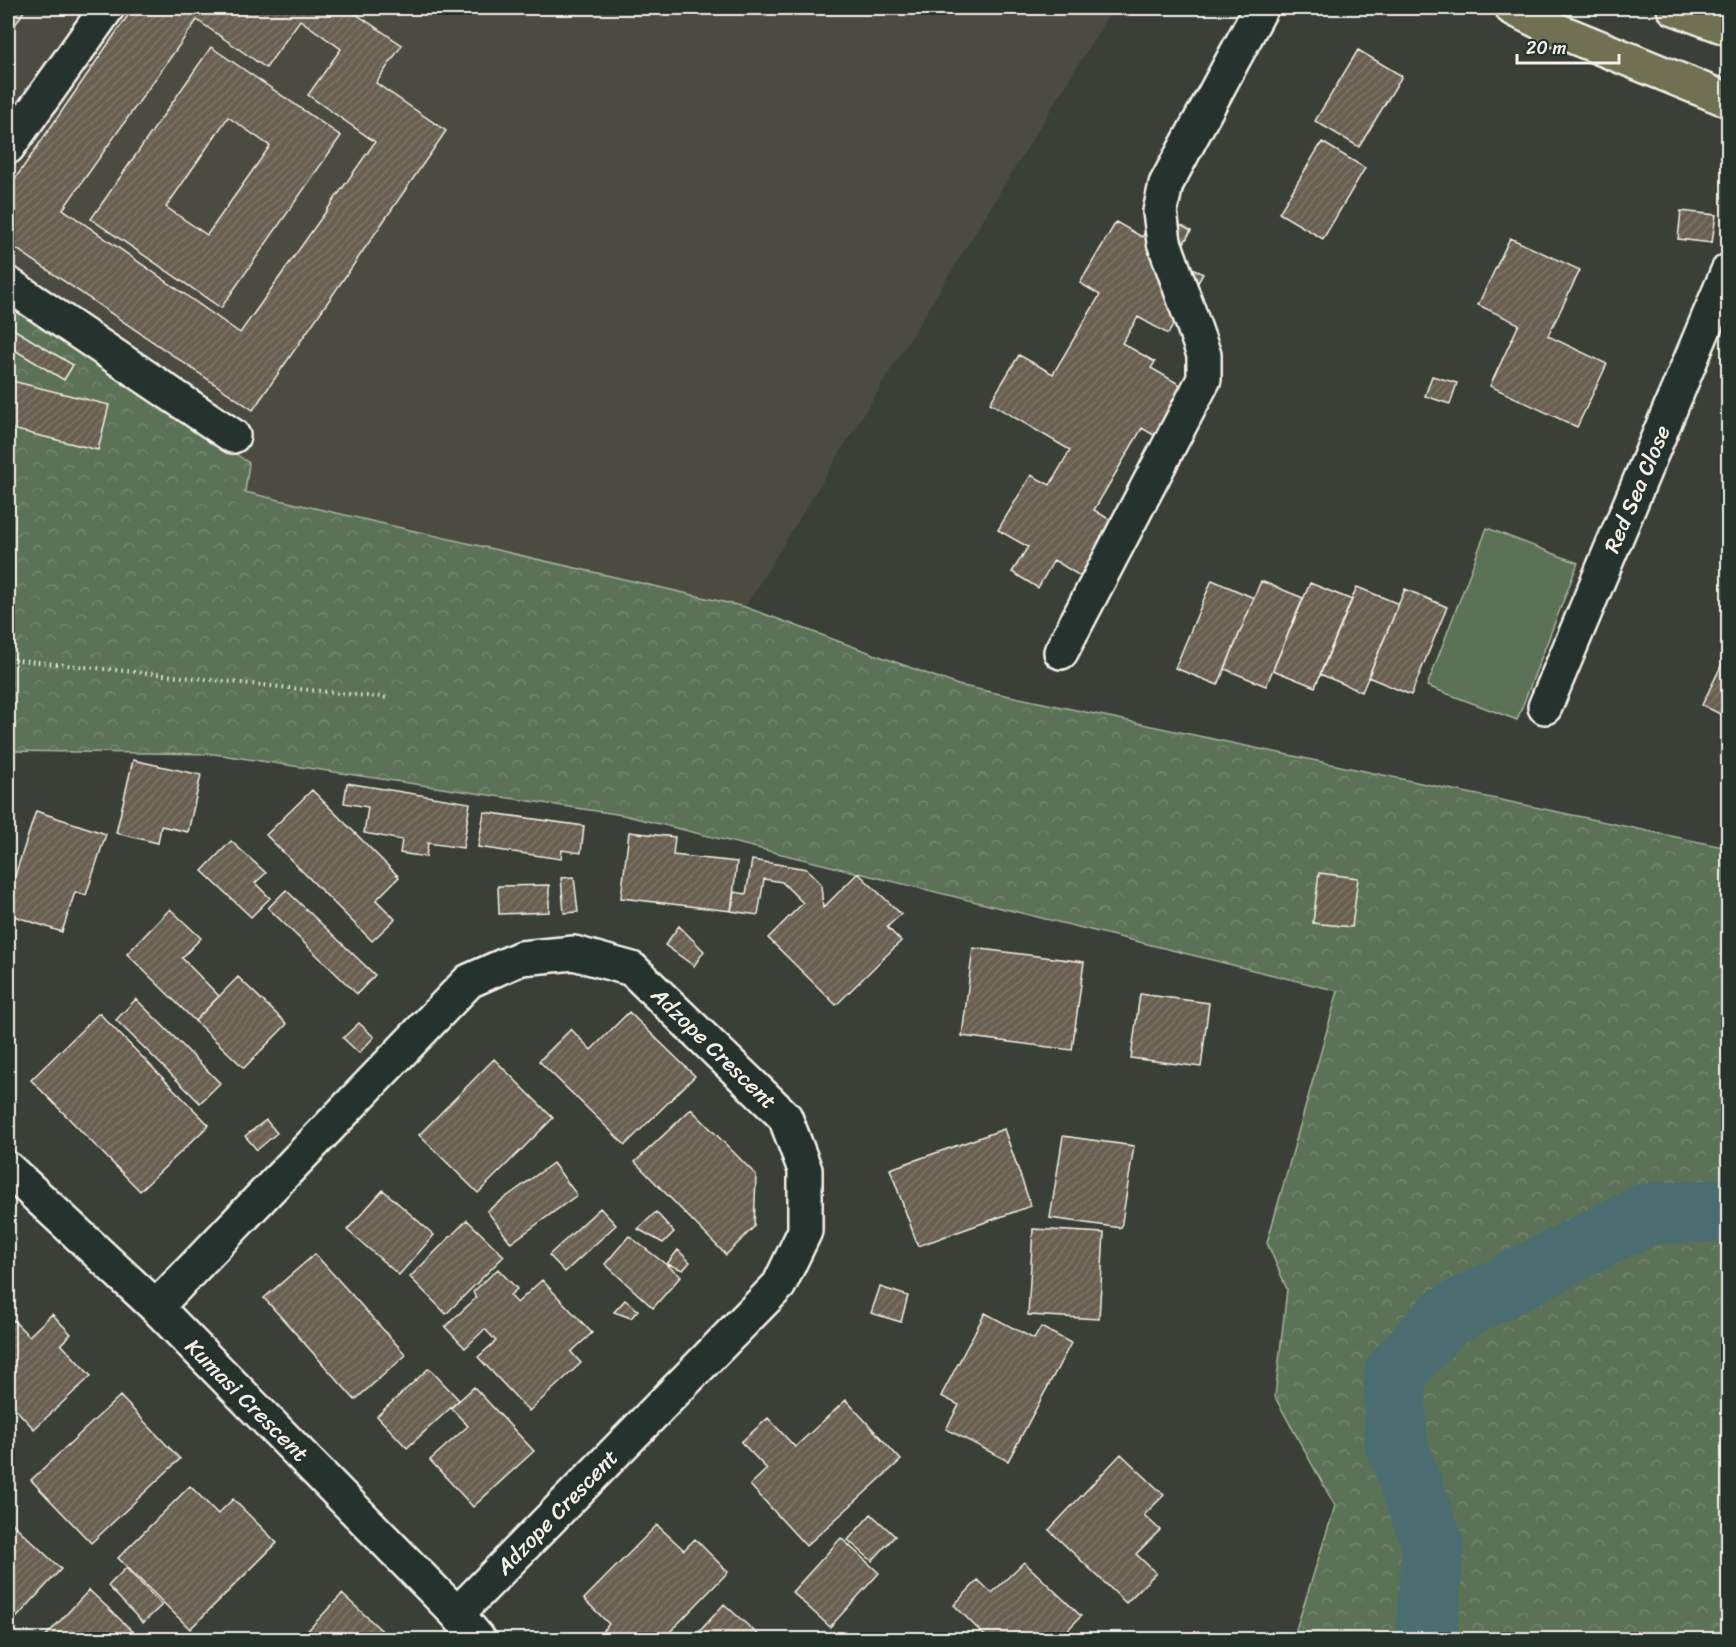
<svg xmlns="http://www.w3.org/2000/svg" width="1736" height="1647" viewBox="0 0 1736 1647" font-family="Sriracha,sans-serif">
	<defs>
		<pattern id="forest-crowns" width="20" height="18" patternUnits="userSpaceOnUse" patternTransform="scale(1.5)"><rect width="20" height="18" fill="#5b7256"/><path d="M2 6a3 3 0 1 1 6 0M12 15a3 3 0 1 1 6 0" fill="none" stroke="#73876e"/></pattern>
		<pattern id="building-hatch" width="6" height="6" patternUnits="userSpaceOnUse" patternTransform="scale(1.5)"><rect width="6" height="6" fill="#685f51"/><path d="M-1 1l2-2M0 6l6-6M5 7l2-2" fill="none" stroke="#7e766a"/></pattern>
	</defs>
	<rect width="100%" height="100%" fill="#3a4038"/>
	<filter id="ink" filterUnits="userSpaceOnUse"><feTurbulence type="fractalNoise" baseFrequency=".0167" numOctaves="2"/><feDisplacementMap in="SourceGraphic" scale="12" xChannelSelector="R" yChannelSelector="G"/><feConvolveMatrix kernelMatrix="1 2 1 2 8 2 1 2 1" color-interpolation-filters="sRGB"/></filter>
	<g filter="url(#ink)">
		<path fill="#4b4c43" d="M8,8h1105l-368,599 -500,-115 -237,-194z"/>
		<path fill="#5b7256" stroke="#a8b29f" stroke-width="1.5" d="M1487,528l91,35 -61,157 -90,-34z"/>
		<path fill="url(#forest-crowns)" stroke="#a8b29f" stroke-width="1.5" d="M8,298l241,165 -4,29 500,115 213,78 770,163v791h-435l42,-133 -60,-109 12,-108 -20,-46 71,-252 -715,-176 -409,-61 -206,-3z"/>
		<g fill="none" stroke-linecap="round" stroke-linejoin="round">
			<path stroke="#4b6d71" stroke-width="62" d="M1426,1640l7,-94 -37,-103 -1,-70 49,-55 202,-104 82,-4"/>
		</g>
		<path fill="url(#building-hatch)" stroke="#f4f1e8" stroke-width="1.5" fill-rule="evenodd" d="M8,8h18l-18,28z
			M133,8h214l55,37 -26,38 70,48 -193,279 -245,-167v-54zM197,20l69,48 34,-48 41,29 -33,46 67,47 -135,191 -177,-124z
			M211,47l130,89 -120,172 -130,-89zM228,117l42,29 -63,89 -41,-28z
			M1358,50l44,26 -43,71 -44,-26z
			M1322,142l43,26 -42,71 -44,-26z
			M1681,211l35,4 -4,28 -34,-4z
			M1157,212l34,19 -16,27 28,16 -35,60 -30,-17 -16,26 33,19 -4,6 57,33 -29,49 -37,-22 -48,82 18,11 -32,55 -26,-16 -16,28 -26,-16 16,-25 -30,-17 33,-55 19,10 20,-35 -80,-47 29,-48 34,19 47,-79 -20,-12 36,-61 26,15z
			M1510,238l70,32 -32,66 59,28 -30,63 -87,-41 29,-62 -41,-19z
			M10,327l63,38 -9,15 -56,-34v-13z
			M1432,376l25,7 -7,21 -25,-8z
			M8,380l101,25 -11,45 -90,-22z
			M1212,580l42,18 -36,87 -43,-17z
			M1261,581l42,17 -37,88 -41,-17z
			M1310,583l42,17 -37,87 -42,-17z
			M1357,587l42,17 -37,88 -42,-18z
			M1405,589l42,18 -36,88 -43,-18z
			M1728,652v66l-26,-13z
			M133,760l68,15 -13,57 -27,-6 -3,17 -42,-10z
			M347,783l123,20 -7,45 -35,-5 -2,14 -26,-4 2,-13 -38,-7 4,-26 -24,-4z
			M312,790l87,87 -23,23 19,19 -23,22 -106,-106z
			M36,811l70,23 -20,61 -11,-3 -13,40 -54,-18v-17z
			M484,812l100,14 -3,27 -19,-3 -1,9 -83,-12z
			M629,832l46,5 -2,18 64,7 -6,49 -110,-13z
			M231,841l35,32 -11,10 15,15 -19,19 -49,-46z
			M752,860l55,9 14,15 2,24 35,-35 43,41 -14,13 14,14 -65,64 -68,-67 35,-35 -21,-21 -18,-3 -6,36 -27,-4 4,-19 11,2z
			M1319,873l39,5 -6,49 -39,-4z
			M574,877l4,35 -14,1 -3,-35z
			M549,885v27l-50,2 -1,-28z
			M286,890l89,85 -18,19 -89,-86z
			M170,909l31,29 -19,20 37,38 -24,25 -68,-67z
			M679,926l25,25 -10,15 -29,-21z
			M973,948l111,14 -12,88 -110,-14z
			M238,977l49,47 -43,44 -49,-47z
			M1140,994l69,9 -8,64 -70,-9z
			M136,999l84,84 -20,20 -84,-83z
			M629,1012l66,64 -70,69 -86,-84 32,-32 20,21z
			M99,1013l110,112 -69,66 -109,-111z
			M359,1023l15,14 -15,16 -16,-15z
			M494,1059l59,59 -75,75 -59,-58z
			M691,1109l65,66 -2,52 -28,28 -91,-93z
			M266,1120l11,13 -20,17 -12,-14z
			M1004,1129l27,77 -113,40 -28,-77z
			M1063,1136l71,10 -13,82 -71,-10z
			M553,1163l24,32 -66,48 -24,-32z
			M383,1190l51,45 -35,40 -52,-45z
			M600,1208l16,17 -51,47 -16,-17z
			M656,1212l18,20 -11,11 -25,-14z
			M467,1220l37,36 -58,58 -36,-37z
			M1033,1229l71,4 -5,86 -71,-4z
			M629,1236l52,40 -28,32 -48,-44z
			M678,1250l12,12 -7,8 -16,-6z
			M315,1254l91,101 -51,45 -91,-102z
			M498,1269l19,20 -7,6 7,8 25,-23 50,53 -21,19 10,11 -52,48 -51,-54 18,-16 -11,-12 -20,19 -20,-21 31,-29 -3,-6z
			M880,1287l28,9 -7,26 -30,-9z
			M625,1300l13,10 -7,8 -17,-6z
			M985,1313l49,26 7,-12 30,16 -63,118 -62,-32 13,-24 -18,-9z
			M52,1314l19,20 -10,10 30,32 -57,53 -26,-28v-84l1,-1 20,20z
			M429,1368l30,32 -52,48 -30,-32z
			M474,1387l60,64 -61,56 -43,-47 38,-34 -17,-18z
			M120,1396l60,63 -89,84 -60,-63z
			M846,1400l55,60 -95,86 -56,-61 17,-16 -26,-27 27,-24 27,29z
			M1121,1454l43,41 -20,20 16,15 -24,24 20,19 -30,30 -77,-73z
			M190,1486l28,28 15,-15 44,44 -87,86 -72,-71z
			M871,1514l24,22 -23,25 -24,-21z
			M8,1519l53,50 -53,58z
			M657,1525l27,25 11,-11 33,33 -66,68h-58l-5,-5 10,-11 -25,-25z
			M841,1538l38,35 -49,54 -38,-35z
			M1024,1562l57,54 -23,24h-69l-35,-35 24,-25 14,13z
			M126,1568l36,37 -19,18 -35,-37z
			M89,1590l53,50h-100z
			M342,1594l50,46h-93z
			M724,1604l40,36h-72z"/>
		<g fill="none" stroke-linecap="round" stroke-linejoin="round">
			<defs>
				<path id="minor" d="M8,147l99,-139
					M8,284l225,152
					M1061,652l143,-273v-24l-40,-113 -4,-30 6,-28 95,-176
					M1545,707l183,-436
					M8,1169l148,138 301,307 22,26
					M156,1307l313,-326 52,-23 53,-5 58,16 153,148 20,53v61l-26,54 -322,329"/>
				<path id="major" d="M1512,8l40,20 176,72
					M1674,8l54,20"/>
			</defs>
			<use href="#minor" stroke="#f4f1e8" stroke-width="38"/>
			<use href="#major" stroke="#f4f1e8" stroke-width="38"/>
			<path stroke="#f4f1e8" stroke-width="4" stroke-dasharray="1.5 4.5" stroke-linecap="butt" d="M8,659l380,39"/>
			<use href="#minor" stroke="#26332d" stroke-width="33"/>
			<use href="#major" stroke="#716f52" stroke-width="33"/>
		</g>
	</g>
	<g text-anchor="middle" dominant-baseline="central" stroke-width="4.5" stroke-linejoin="round" paint-order="stroke">
		<g font-size="22" fill="#f4f1e8" stroke="#26332d">
			<text transform="translate(1637 489) rotate(-67)">Red Sea Close</text>
			<text transform="translate(714 1048) rotate(44)">Adzope Crescent</text>
			<text transform="translate(247 1400) rotate(45)">Kumasi Crescent</text>
			<text transform="translate(557 1512) rotate(-46)">Adzope Crescent</text>
		</g>
	</g>
	<rect width="1736" height="1647" fill="none" stroke="#26332d" stroke-width="30"/>
	<rect x="15" y="15" width="1706" height="1617" fill="none" stroke="#f4f1e8" stroke-width="2" filter="url(#ink)"/>
	<path d="M1517 54v9h102v-9" fill="none" stroke="#f4f1e8" stroke-width="3"/>
	<text x="1526" y="54" font-size="18" fill="#f4f1e8" stroke="#26332d" stroke-width="4.5" paint-order="stroke">20 m</text>
</svg>
